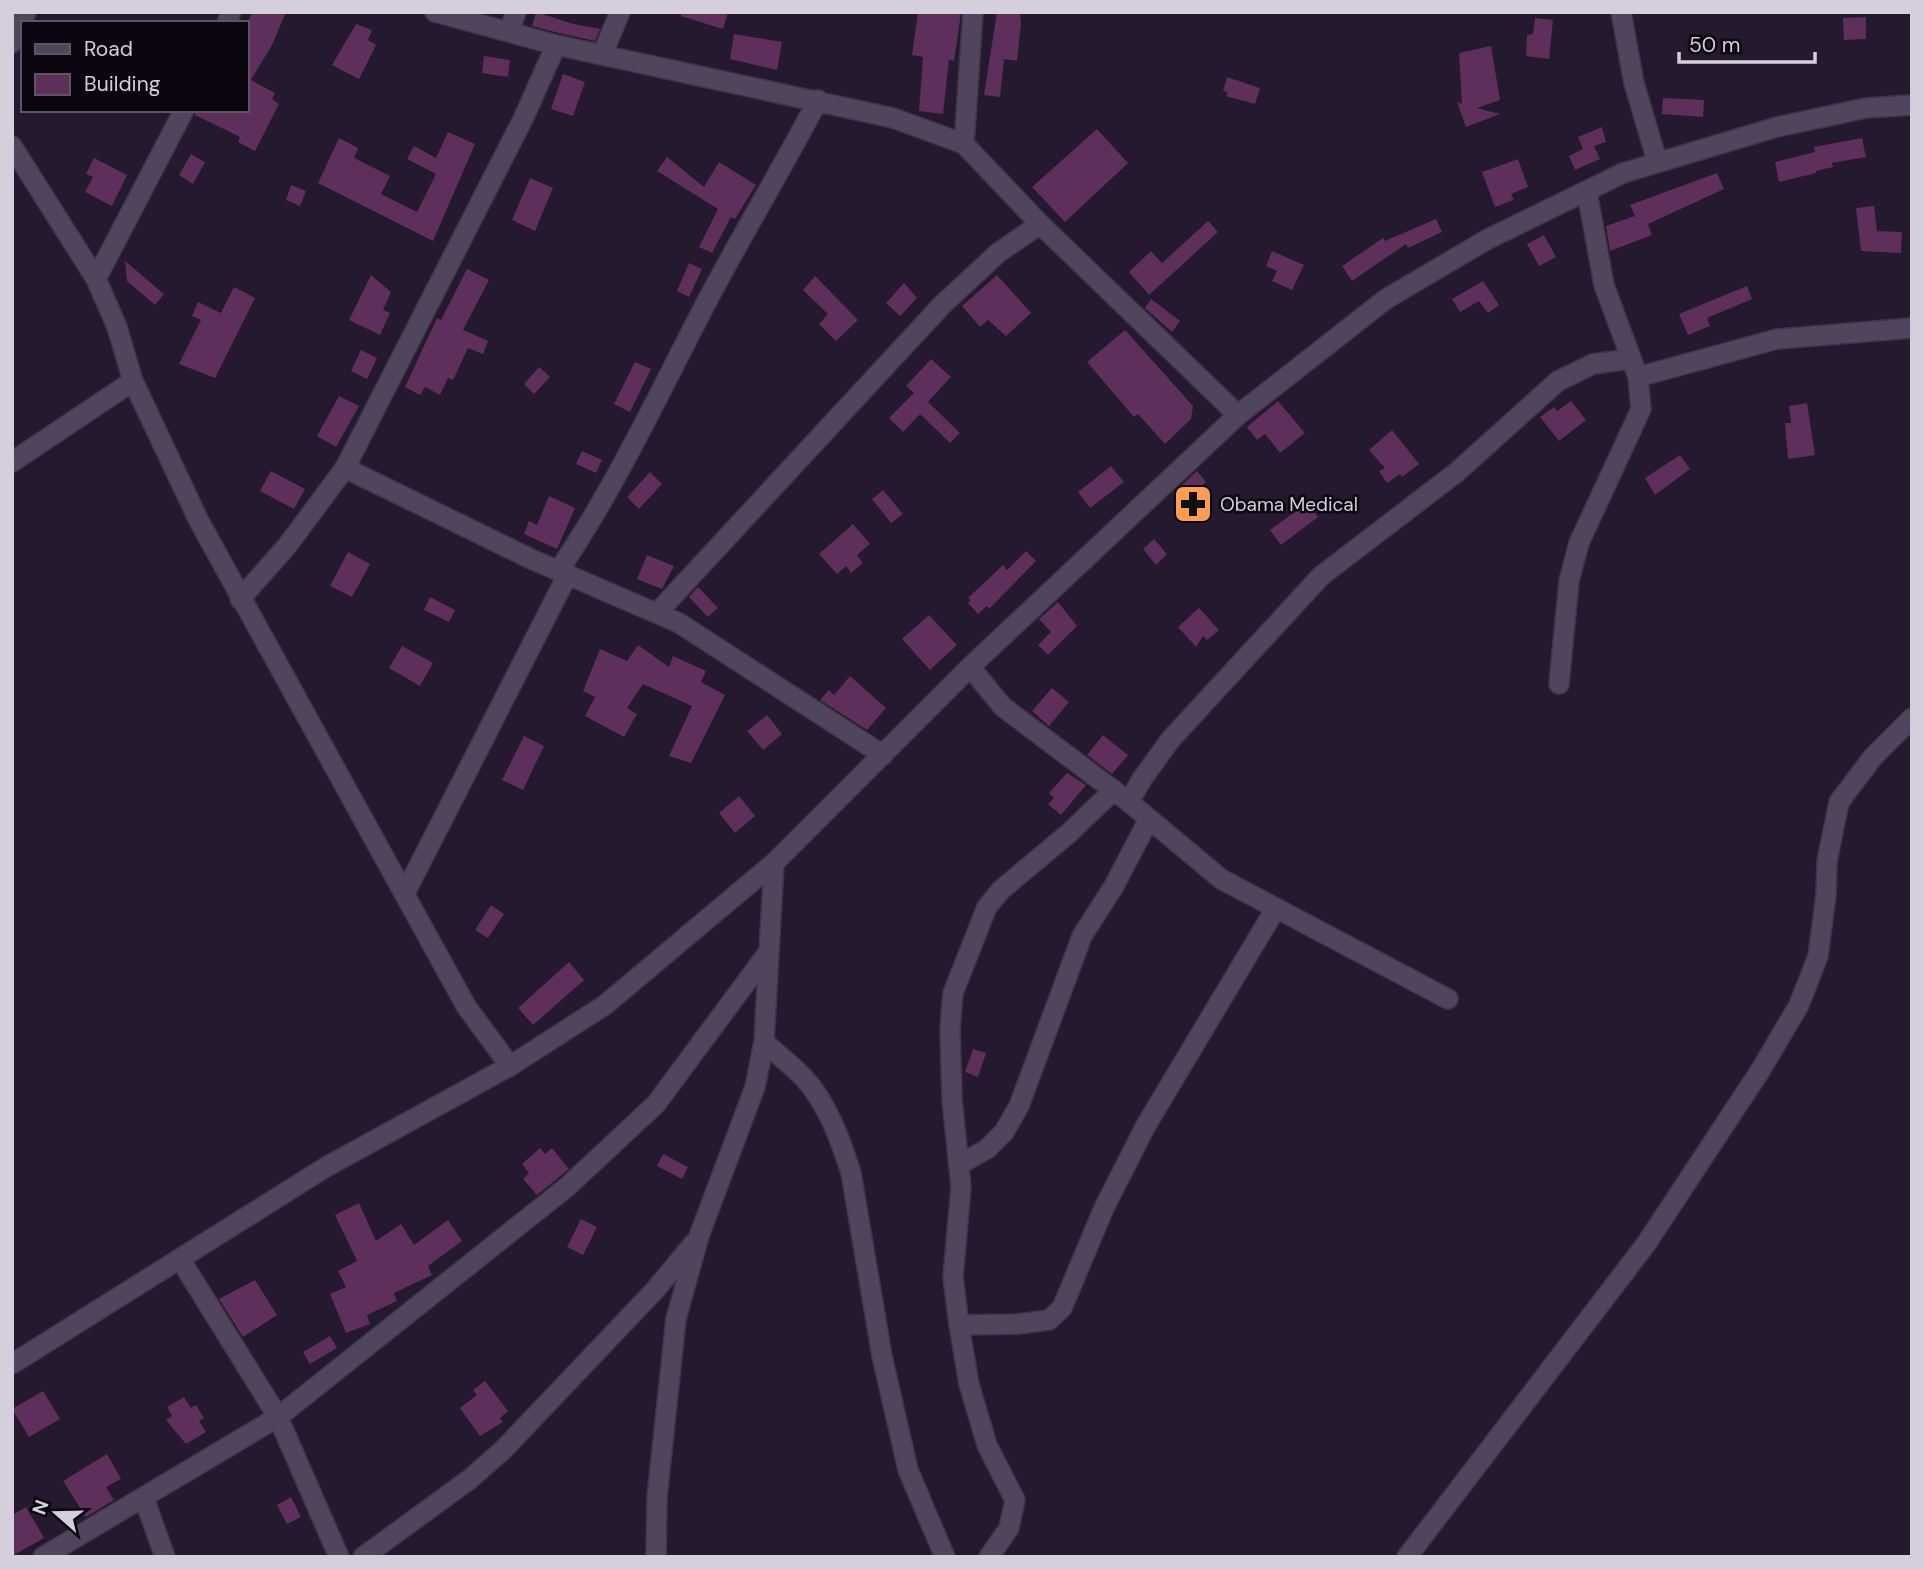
<svg xmlns="http://www.w3.org/2000/svg" width="1924" height="1569" viewBox="0 0 1924 1569" font-family="'DM Sans',sans-serif">
	<rect width="100%" height="100%" fill="#24192e"/>
	<path fill="#5d2f5a" d="M252,12h34l-14,33 -21,35 24,13 -3,6 7,5 -24,47 -17,-9 2,-5 -45,-22 1,-5h51v-85z
		M536,12l37,12 27,5 -5,12 -36,-8 -27,-7z
		M681,12h47l-5,17 -42,-13z
		M918,12l43,1 -7,48 -5,-1 -6,54 -24,-3 4,-54 -11,-2z
		M997,12h23l1,12 -4,37 -13,-2 -4,38 -16,-2z
		M1866,17v22l-22,1 -1,-22z
		M1535,18l18,2 -4,39 -23,-3 1,-21 6,-1z
		M356,24l16,6 -4,10 8,5 -17,34 -27,-14z
		M734,34l48,8 -5,28 -47,-11z
		M1491,46l9,54 -23,8 23,6 -34,13 -9,-25 5,2 -3,-51z
		M484,56l26,4 -2,17 -26,-4z
		M563,74l22,8 -12,34 -22,-7z
		M1227,77l33,11 -5,16 -29,-8 2,-4 -5,-1z
		M1663,98l41,2 -1,17 -41,-3z
		M1602,127l4,15 -12,4 6,13 -25,11 -6,-14 14,-7 -5,-12z
		M1097,129l31,34 -63,59 -33,-35z
		M448,132l27,12 -42,97 -115,-58 21,-45 19,10 -4,10 36,18 -9,18 36,18 19,-38 -29,-15 7,-13 22,12z
		M1862,138l4,19 -34,6 1,4 -17,4v2l-37,9 -4,-20 40,-10 -1,-5z
		M191,154l14,8 -12,22 -14,-9z
		M667,157l37,30 15,-25 37,23 -21,34 -4,-2 -19,36 -13,-6 19,-38 -61,-38z
		M94,158l33,17 -15,31 -27,-14 8,-15 -7,-3z
		M1518,159l10,28 -17,7 3,6 -19,7 -13,-35z
		M1717,173l7,16 -76,35 4,11 -42,16 -4,-25 29,-10 -5,-11z
		M530,178l23,10 -18,43 -23,-11z
		M291,185l15,6 -6,15 -14,-6z
		M1874,206l3,25 25,1 -1,21 -40,-2 -5,-43z
		M1436,219l6,13 -34,16 -2,-4 -54,37 -10,-15 41,-28 2,3z
		M1208,221l10,11 -69,63 -20,-23 22,-21 11,12z
		M1544,235l12,22 -17,9 -12,-22z
		M1272,251l32,14 -12,25 -20,-9 5,-10 -11,-5z
		M125,261l39,33 -9,11 -28,-24z
		M689,263l13,6 -13,28 -12,-6z
		M467,269l22,11 -26,50 25,11 -5,13 -15,-6 -15,32 -5,-2 -8,17 -15,-8 -5,8 -15,-8 32,-69 4,2z
		M371,275l20,17 -8,18 7,3 -10,22 -31,-15z
		M997,275l34,38 -25,23 -18,-16 -8,7 -18,-21z
		M815,276l43,44 -22,21 -17,-17 9,-10 -25,-24z
		M1483,281l16,24 -11,8 -9,-12 -19,11 -8,-13z
		M904,283l13,15 -17,18 -14,-13z
		M1747,286l5,13 -45,19 3,8 -22,9 -9,-21z
		M234,287l21,11 -40,80 -36,-14 22,-44 -9,-4 6,-14 23,11z
		M1151,299l29,22 -8,11 -27,-24z
		M1125,330l68,76 -2,13 -26,25 -27,-30 -4,3 -47,-55z
		M361,350l16,8 -10,21 -16,-8z
		M931,359l20,18 -23,25 32,31 -10,10 -30,-29 -17,18 -14,-14 25,-25 -8,-7z
		M635,362l16,7 -21,43 -16,-8z
		M539,367l11,10 -16,17 -10,-10z
		M339,396l20,10 -23,41 -19,-11z
		M1278,401l27,32 -25,20 -15,-19 -8,6 -10,-13z
		M1571,401l15,19 -27,21 -19,-24 14,-10 3,4z
		M1807,403l8,52 -27,4 -3,-36h6l-2,-17z
		M1392,430l27,34 -17,13 -2,-3 -13,9 -8,-12 6,-3 -16,-18z
		M582,451l20,9 -6,13 -20,-9z
		M1680,455l10,14 -35,26 -10,-17z
		M1111,466l13,16 -34,26 -12,-16z
		M271,471l34,18 -11,20 -34,-18z
		M1197,471l9,11 -23,21 -10,-10z
		M650,472l12,12 -23,25 -12,-12z
		M883,490l20,24 -12,9 -19,-24z
		M549,496l26,12 -18,41 -33,-15 5,-13 8,4z
		M1307,503l11,14 -37,28 -11,-15z
		M853,524l17,20 -13,11 6,8 -12,10 -5,-7 -9,8 -18,-20z
		M1154,539l13,15 -11,11 -13,-16z
		M1026,551l10,10 -47,48 -2,-3 -9,8 -10,-11 3,-3 -3,-2 35,-33 4,5z
		M348,552l22,12 -18,33 -22,-11z
		M647,555l27,11 -12,23 -25,-10z
		M698,587l20,21 -10,9 -19,-20z
		M430,597l25,13 -6,12 -25,-12z
		M1058,602l19,24 -29,29 -10,-10 13,-13 -12,-13z
		M1199,608l20,22 -12,10 -4,-4 -7,11 -18,-20z
		M929,615l28,30 -27,25 -28,-31z
		M638,645l31,22 4,-11 33,15 -5,11 24,13 -34,68 -22,-7 23,-50 -49,-22 -16,24 10,6 -13,23 -39,-21 10,-19 -12,-6 17,-42 27,12z
		M402,646l31,17 -13,23 -31,-18z
		M850,676l36,32 -19,22 -47,-30 9,-10 5,5z
		M1052,688l17,14 -20,24 -17,-15z
		M767,715l15,19 -19,16 -16,-19z
		M1103,735l25,20 -16,19 -25,-19z
		M524,736l20,10 -21,44 -21,-10z
		M1067,773l19,12 -25,30 -13,-11 6,-6 -5,-5z
		M739,796l16,20 -20,17 -16,-20z
		M491,905l13,9 -16,24 -13,-8z
		M569,962l15,18 -51,45 -15,-17z
		M973,1049l13,4 -8,24 -13,-5z
		M540,1148l5,6 7,-6 17,21 -32,26 -14,-16 6,-6 -7,-9z
		M663,1154l25,13 -6,12 -25,-13z
		M359,1203l17,38 25,-17 13,21 34,-25 14,21 -34,25 4,9 -38,18 3,8 -30,14 3,9 -24,9 -16,-39 16,-7 -8,-16 19,-10 -22,-46z
		M581,1219l16,8 -14,28 -16,-8z
		M255,1280l22,35 -34,22 -24,-38z
		M330,1336l7,12 -27,16 -7,-12z
		M485,1381l23,30 -8,7 3,4 -23,14 -20,-28 17,-13 -4,-5z
		M43,1391l17,28 -31,18 -17,-28z
		M184,1397l7,11 5,-3 8,13 -5,3 7,11 -20,12 -20,-24 6,-4 -5,-9z
		M107,1454l14,25 -15,8 8,13 -28,17 -23,-36z
		M291,1497l10,20 -14,7 -10,-19z
		M26,1507l18,31 -32,18v-41z"/>
	<g fill="none" stroke-linecap="round" stroke-linejoin="round">
		<defs>
			<path id="minor" d="M435,12l121,33 337,73 71,26 76,80 198,191
				M1621,12l13,71 23,78
				M227,23l4,-11
				M509,32l7,-20
				M12,43l14,-31
				M602,55l18,-43
				M964,144l9,-132
				M12,146l84,133 21,48 16,54 66,140 267,485 44,60
				M96,279l88,-169
				M1638,377l139,-38 135,-11
				M12,462l121,-81
				M345,468l186,91 148,64 204,132
				M559,570c57,-84 99,-175 146,-265 36,-69 77,-136 113,-205
				M240,599l47,-53 58,-78 179,-351 32,-72
				M657,613l285,-308 56,-52 42,-29
				M970,667l33,40 126,95 92,77 227,120
				M1559,684l10,-103 10,-38 62,-134 -3,-32 -34,-92 -17,-93
				M1129,802l13,-23 29,-40 150,-163 136,-104 101,-91 35,-17 37,-5
				M405,893l163,-319
				M764,1042c13,12 29,24 41,37 23,26 36,62 46,94l31,183 26,114 37,87
				M960,1164l27,-15 17,-17 15,-26 63,-170 32,-50 35,-67
				M180,1259l98,158 61,140
				M959,1325l59,-1 31,-4 13,-12 42,-100 41,-81 131,-219
				M144,1498l21,59
				M43,1557l235,-140 289,-230 89,-83 111,-150
				M363,1557l107,-78 34,-30 151,-159 39,-47
				M656,1557l1,-60 19,-178 23,-83 56,-149 9,-45 10,-179
				M989,1557l20,-29 6,-28 -28,-55 -18,-61 -10,-59 -6,-48 8,-90 -9,-88 -2,-70 3,-36 34,-86 14,-17 68,-57 45,-43
				M1407,1557l239,-313 114,-173 39,-66 19,-49 8,-61 1,-34 12,-59 34,-45 39,-39"/>
			<path id="tertiary" d="M12,1364l314,-197 184,-101 95,-61 169,-142 196,-196 268,-252 148,-116 102,-60 135,-66 154,-46 89,-19 46,-3"/>
		</defs>
		<use href="#minor" stroke="#3d3445" stroke-width="22"/>
		<use href="#tertiary" stroke="#3d3445" stroke-width="22"/>
		<use href="#minor" stroke="#51455d" stroke-width="19"/>
		<use href="#tertiary" stroke="#51455d" stroke-width="19"/>
	</g>
	<defs>
		<symbol id="pharmacy-square" viewBox="-11 -11 22 22"><rect x="-9" y="-9" width="18" height="18" rx="4" fill="#fd9c55" stroke="#0b060f"/><path d="M-2-6h4v4h4v4h-4v4h-4v-4h-4v-4h4Z" fill="#111"/></symbol>
	</defs>
	<g fill-rule="evenodd">
		<use href="#pharmacy-square" x="1171" y="482" width="44" height="44"/>
	</g>
	<g text-anchor="middle" dominant-baseline="central" stroke-width="5" stroke-linejoin="round" paint-order="stroke">
		<g font-size="19" fill="#d5cedc" stroke="#0b060f" text-anchor="start">
			<text x="1220" y="504">Obama Medical</text>
		</g>
	</g>
	<rect width="1924" height="1569" fill="none" stroke="#d5cedc" stroke-width="28"/>
	<rect x="21" y="21" width="228" height="91" fill="#0b060f" stroke="#5c5661" stroke-width="2"/>
	<rect x="35" y="44" width="35" height="10" fill="#51455d" stroke="#5c5661" stroke-width="2"/>
	<text x="84" y="56" font-size="21" fill="#d5cedc">Road</text>
	<rect x="35" y="74" width="35" height="21" fill="#5d2f5a" stroke="#5c5661" stroke-width="2"/>
	<text x="84" y="91" font-size="21" fill="#d5cedc">Building</text>
	<g transform="translate(56 1513) rotate(290)" stroke="#0b060f" stroke-width="5" paint-order="stroke">
	<path d="M0-5L12 26L0 18L-12 26Z" fill="#d5cedc"/>
	<text y="-10" font-size="19" font-weight="bold" text-anchor="middle" fill="#d5cedc">N</text>
	</g>
	<path d="M1679 52v10h136v-10" fill="none" stroke="#d5cedc" stroke-width="3.5"/>
	<text x="1689" y="52" font-size="21" fill="#d5cedc" stroke="#0b060f" stroke-width="5" paint-order="stroke">50 m</text>
</svg>
